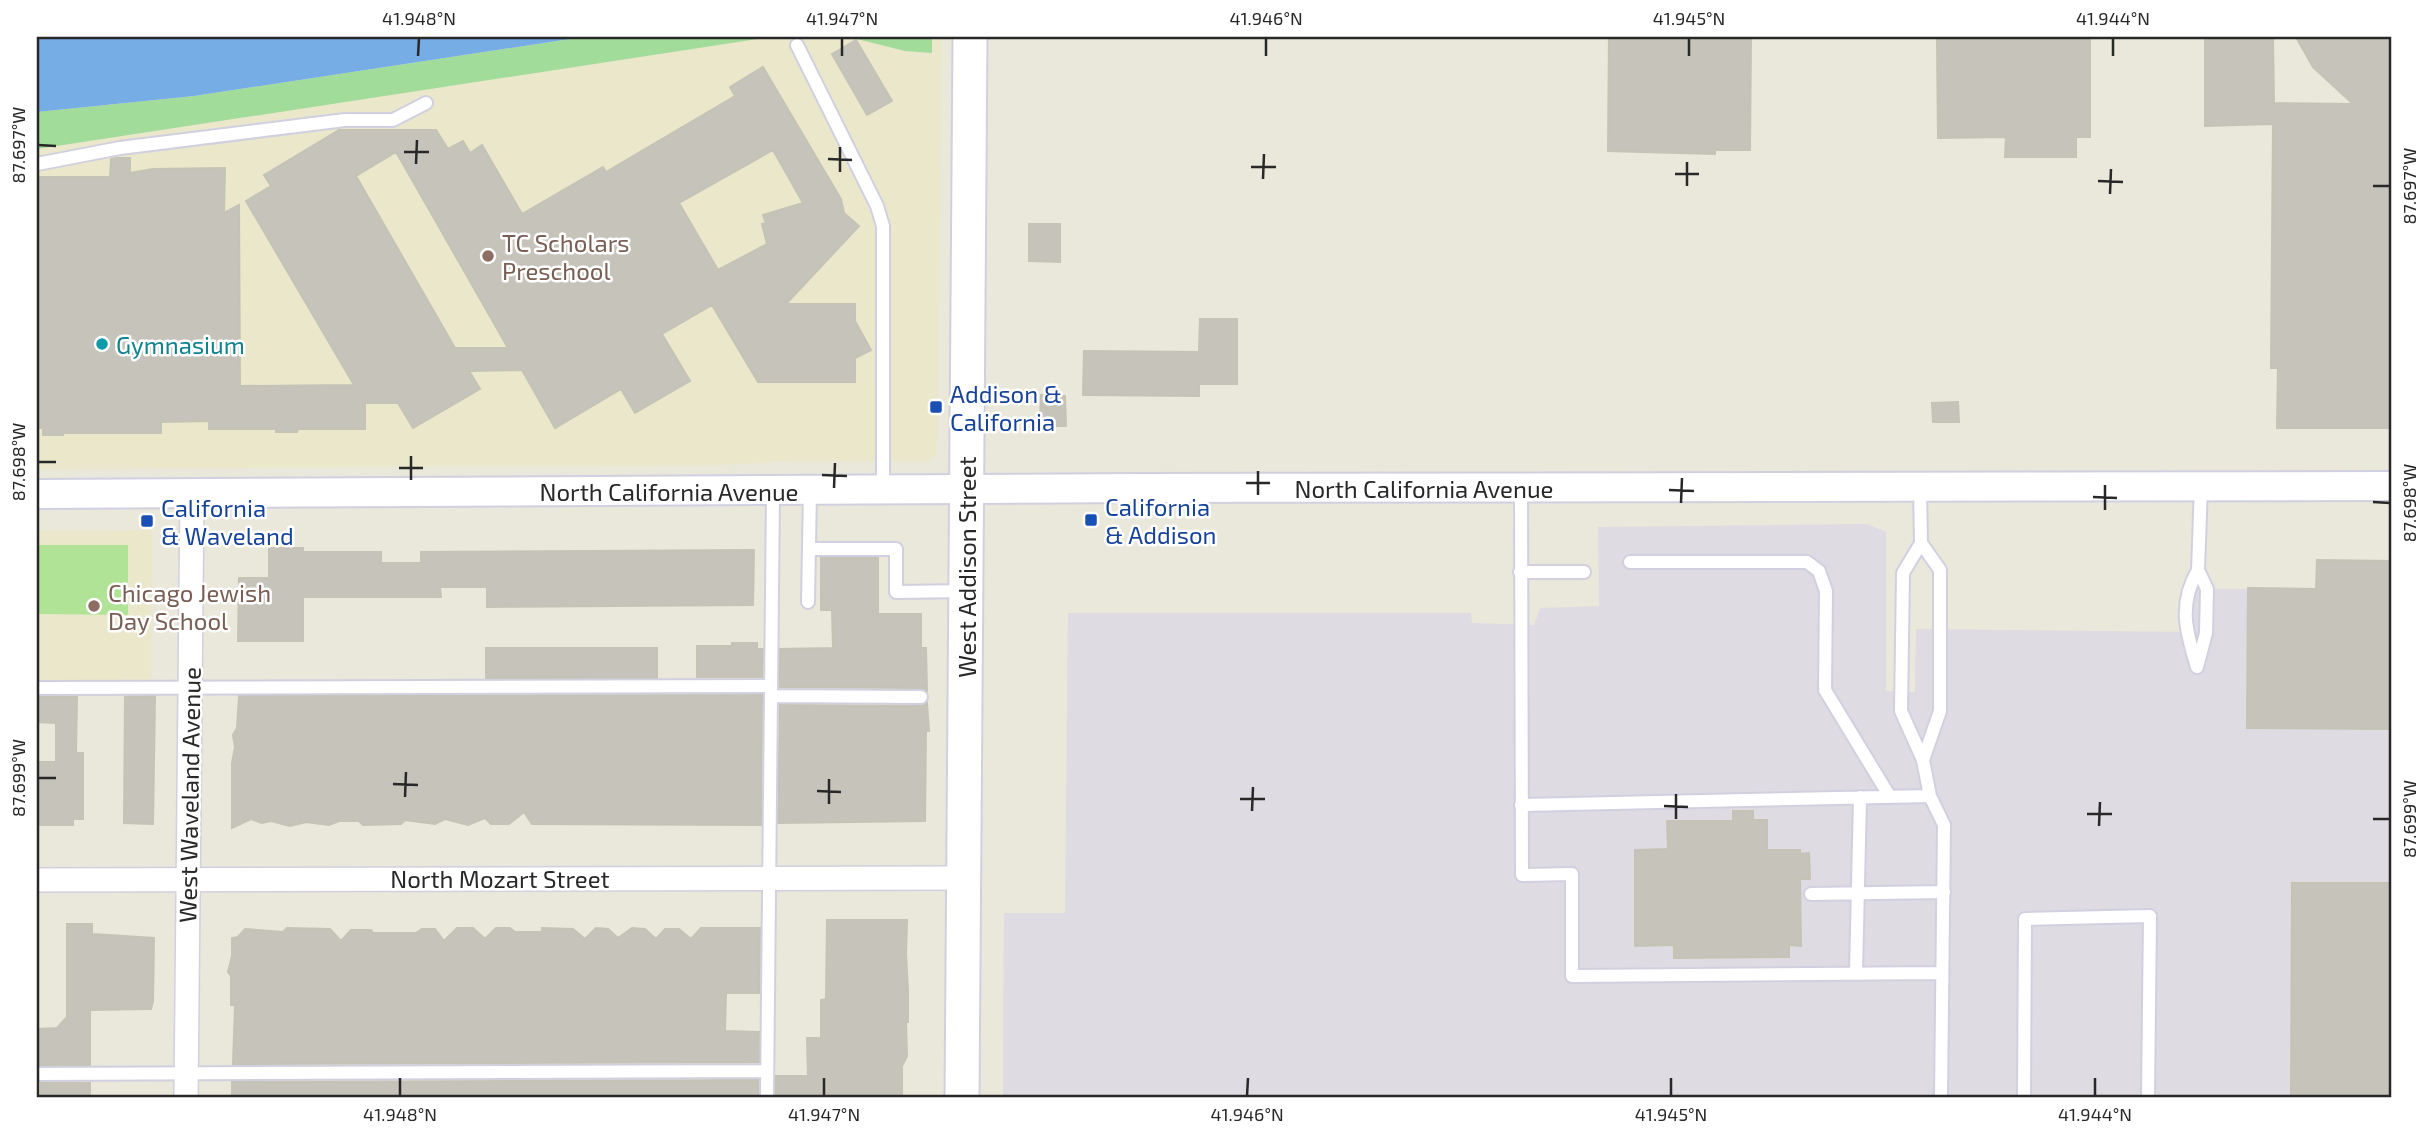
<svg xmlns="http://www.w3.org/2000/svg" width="2429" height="1134" viewBox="0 0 2429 1134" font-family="'Exo 2',sans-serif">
	<rect width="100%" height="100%" fill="#eae7db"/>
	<path fill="#dfdbe2" d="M1867,524l19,8v159l29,1 1,-63 277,3 2,-43h121l1,-29 75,1v536h-1389l1,-184h61l3,-300h403l1,10 62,2 6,-17 59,-2 -1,-79z"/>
	<path fill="#eae7cb" d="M583,37h359l-4,362 -2,55 -5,7h-137l-90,5 -667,3v-357l157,-16z
		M152,530l-1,151 -114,1v-151z"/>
	<path fill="#a2dc9b" d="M583,37h188l-734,112v-37l157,-16z
		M849,37h83v16l-27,-2z"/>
	<path fill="#b1e397" d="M37,545h91v70l-91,-1z"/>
	<path fill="#75ade4" d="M37,37h546l-389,59 -157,16z"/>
	<path fill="#c5c3ba" stroke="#c4c3b5" stroke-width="2" fill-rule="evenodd" d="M1609,37h142l-1,113h-35v4l-107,-3z
		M1937,37h153v100h-14v20h-71l1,-20 -68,1z
		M2205,37h68l1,66 79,1 -40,-37 -17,-30h96v391h-115l1,-60h-7l2,-244 -68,2z
		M856,40l36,61 -25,14 -35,-61z
		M763,67l78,132 3,14 15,13 -73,78h69v17l16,29 -16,8v24h-97l-46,-77 -50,29 28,47 -55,32 -14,-24 -66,39 -33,-58 -53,1 11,18 -67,39 -15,-25h-33v26h-67l-1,3h-21v-3h-67v-8l-48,1v11h-98v2h-20v-7h-6v-251h73l1,-18 5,-1h14v15l23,-4 72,-1 -1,45 15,-8 1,181 114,-1 -108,-184 25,-15 -7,-11 75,-45h97l12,19 15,-8 7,12 12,-8 40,69 81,-47 3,5 129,-76 -5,-9zM773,150l30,53 -40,12 3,8 -4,1 5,20 -49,26 -39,-67zM396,152l19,33 93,163h-53l-99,-172z
		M1029,224h31v38l-31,-1z
		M1200,319h37v65h-38v12l-116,-1 1,-44 115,1z
		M1041,395l24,1 1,30h-26z
		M1958,402l1,20h-26l-1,-19z
		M269,548h34v4h78v11h40v-11l333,-2 -1,55 -266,2v-20h-47l1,10h-138v44h-65l1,-63h30z
		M821,558h57v56h43v34h5l1,43 -6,-3 -141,-1v-38l53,-1 -1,-38h-11z
		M2317,560l75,1v168l-145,-1 1,-140 68,1z
		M732,643h25v6h6l-1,28h-65v-31h35z
		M486,648h171v30h-171z
		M762,695l-1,130 -229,-1 -8,-12 -15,12h-18l-6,-6 -17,7 -23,-6 -10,5 -30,-4 -4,4 -38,1 -4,-4h-20l-10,4 -23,-3 -16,4 -19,-5 -9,2 -11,-4 -19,9v-65l3,-16 -2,-12 4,-7 2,-32z
		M155,696l-2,128 -29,-1 1,-126z
		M37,697h40l-1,56h7v66h-10v6h-36v-63h19v-39l-19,-1z
		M927,703l2,28h-3l-1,90 -147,2 2,-118 141,1z
		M1733,811h20v9h14v30h33v4l9,-1 1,26h-10l1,67 -12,-1v12l-115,1v-13l-39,1v-96l33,-1 -1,-28h66z
		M2292,883h100v214h-101z
		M827,920h80l-1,34 2,37v31h-2l1,34 -5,10v31h-126v-21h32l-1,-38h14v-38l5,-1z
		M67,924h25v10l62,4 -1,63 -2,8 -61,1v55h-50l-1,-36 18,-1 10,-11z
		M287,928l43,1 11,12 10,-11h20l2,3h43l6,-4h13l9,12 13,-13h16l12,11 11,-11h14l5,4h27v-4l31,1 12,10 11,-11 12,1 10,9 14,-10 13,1 11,10 9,-10h14l12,10 10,-11h59l-1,65h-33l-1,38 34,1v30l-526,2 2,-59h-4v-29l-3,-4 4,-16v-18l6,-1 7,-8 38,3z
		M758,1080v17h-526v-15z
		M41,1083h49v14h-49z"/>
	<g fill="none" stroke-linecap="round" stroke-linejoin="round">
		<defs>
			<path id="service" d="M797,45l80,161 6,20v264
				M37,164l83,-16 225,-28h48l33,-17
				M1920,487l1,56 19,27v141l-17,49
				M1521,488l1,387 50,-1v102l370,-3
				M1921,543l-18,30 -2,138 22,49 7,36 14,29 -3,272
				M809,549h87v43l70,-1
				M1630,562h177l12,9 7,20 -1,99 65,107
				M1520,572h64
				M808,602l2,-112
				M2197,667l9,-34 1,-44 -9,-19 3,-84
				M2197,667c-11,-35 -19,-63 1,-97
				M37,688l734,-2
				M771,696l150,1
				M1521,805l409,-9
				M1811,894l133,-2
				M1856,974l4,-177
				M37,1074l730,-3
				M767,1097l6,-606
				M2024,1097l1,-178 125,-3 -2,181"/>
			<path id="minor" d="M37,880l927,-2
				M186,1097l6,-604"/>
			<path id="tertiary" d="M37,494l1106,-6 1249,-2"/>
			<path id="secondary" d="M962,1097l8,-1060"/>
		</defs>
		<use href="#service" stroke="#d1d0e0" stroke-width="16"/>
		<use href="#minor" stroke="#d1d0e0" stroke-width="26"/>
		<use href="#tertiary" stroke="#d1d0e0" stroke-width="32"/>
		<use href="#secondary" stroke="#d1d0e0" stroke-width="37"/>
		<use href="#service" stroke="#fff" stroke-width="12"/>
		<use href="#minor" stroke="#fff" stroke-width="23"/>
		<use href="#tertiary" stroke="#fff" stroke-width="28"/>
		<use href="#secondary" stroke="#fff" stroke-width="33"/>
	</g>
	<path fill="none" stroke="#282828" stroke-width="2.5" d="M418,56l1,-18M842,56v-18M1266,56v-18M1689,56v-18M2113,56v-18M38,145l18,1M404,152h25M828,159l24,1M416,164l1,-24M1251,167h25M840,172v-25M1675,174h24M1263,179l1,-25M2098,181l25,1M1687,186v-24M2373,186h17M2110,194l1,-25M38,462h18M399,468h24M822,475l25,1M411,480v-24M1246,483h24M834,488l1,-25M1669,490l25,1M1258,495v-24M2093,497l24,1M2373,502l17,1M1681,503l1,-25M2105,510v-25M38,778h18M393,784l25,1M817,791l24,1M405,797l1,-25M1240,799h25M829,804v-25M1664,806l24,1M1252,811l1,-24M2087,814h25M1676,819v-25M2373,819h17M2099,826l1,-24M400,1096v-18M824,1096v-18M1247,1096l1,-18M1671,1096v-18M2095,1096v-18"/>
	<g fill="#8d6e63" stroke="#fff" stroke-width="2.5">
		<circle cx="488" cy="256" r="7"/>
		<circle cx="94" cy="606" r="7"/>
	</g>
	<circle fill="#0f9aa8" stroke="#fff" stroke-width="2.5" cx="102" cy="344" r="7"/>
	<g fill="#1a4fb4" stroke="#fff" stroke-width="2.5">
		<rect x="929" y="400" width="14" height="14" rx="3.5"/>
		<rect x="1084" y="513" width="14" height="14" rx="3.5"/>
		<rect x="140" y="514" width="14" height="14" rx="3.5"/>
	</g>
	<g text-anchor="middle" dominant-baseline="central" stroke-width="5" stroke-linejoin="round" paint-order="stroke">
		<g font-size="24" fill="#785e54" stroke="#fff" text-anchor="start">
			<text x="502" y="242">TC Scholars<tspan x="502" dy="28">Preschool</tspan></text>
			<text x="108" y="592">Chicago Jewish<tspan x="108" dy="28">Day School</tspan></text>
		</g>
		<g font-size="24" fill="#0d838f" stroke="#fff" text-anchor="start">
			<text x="116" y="344">Gymnasium</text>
		</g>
		<g font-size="24" fill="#164399" stroke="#fff" text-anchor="start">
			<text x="950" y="393">Addison &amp;<tspan x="950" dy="28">California</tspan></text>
			<text x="1105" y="506">California<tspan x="1105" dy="28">&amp; Addison</tspan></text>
			<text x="161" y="507">California<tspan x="161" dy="28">&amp; Waveland</tspan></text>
		</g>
		<g font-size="24" fill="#282828" stroke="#fff">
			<text x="1424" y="488">North California Avenue</text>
			<text x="669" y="491">North California Avenue</text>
			<text transform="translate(966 567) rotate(-90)">West Addison Street</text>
			<text transform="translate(189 795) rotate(-89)">West Waveland Avenue</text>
			<text x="500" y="878">North Mozart Street</text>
		</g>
	</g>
	<rect width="2429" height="1134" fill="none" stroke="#ffffff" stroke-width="77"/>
	<rect x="38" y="38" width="2352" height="1058" fill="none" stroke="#282828" stroke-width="2.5"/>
	<g font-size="18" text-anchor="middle" fill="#282828">
		<text x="419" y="25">41.948°N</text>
		<text x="842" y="25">41.947°N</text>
		<text x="1266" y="25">41.946°N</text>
		<text x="1689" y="25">41.945°N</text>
		<text x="2113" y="25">41.944°N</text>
		<text transform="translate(19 145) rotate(-90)" y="6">87.697°W</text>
		<text transform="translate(2410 186) rotate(-90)" y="6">87.697°W</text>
		<text transform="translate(19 462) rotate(-90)" y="6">87.698°W</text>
		<text transform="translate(2410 503) rotate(-90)" y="6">87.698°W</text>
		<text transform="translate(19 778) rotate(-90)" y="6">87.699°W</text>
		<text transform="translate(2410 819) rotate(-90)" y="6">87.699°W</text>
		<text x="400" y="1121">41.948°N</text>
		<text x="824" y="1121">41.947°N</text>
		<text x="1247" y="1121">41.946°N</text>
		<text x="1671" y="1121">41.945°N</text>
		<text x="2095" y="1121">41.944°N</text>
	</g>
</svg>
